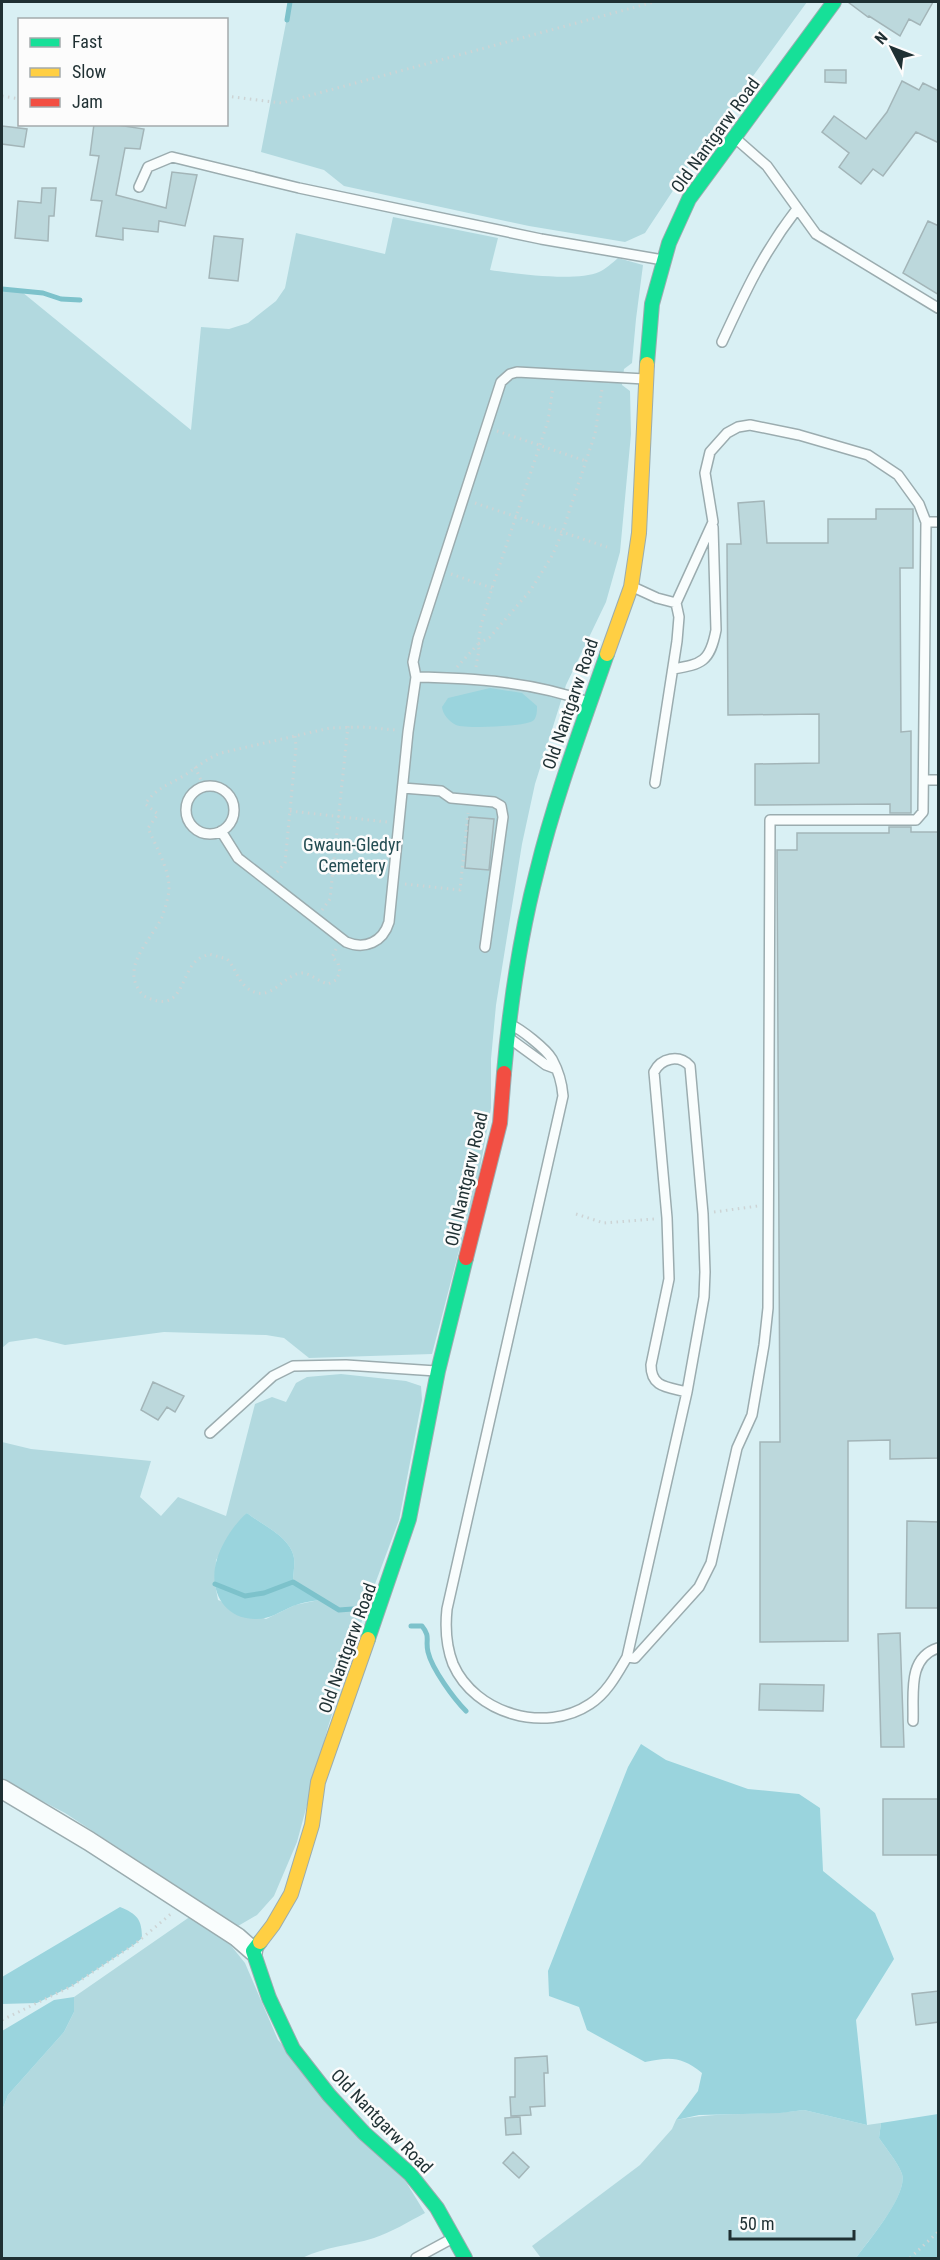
<svg xmlns="http://www.w3.org/2000/svg" width="940" height="2260" viewBox="0 0 940 2260" font-family="'Roboto Condensed',sans-serif">
	<rect width="100%" height="100%" fill="#d9f0f4"/>
	<path fill="#b2d9df" fill-rule="evenodd" d="M290,2h517l-100,137 -62,94 -20,9 -96,-16 -185,-40 -20,-16 -63,-18z
		M393,217l105,21 -8,32c25,4 87,12 109,2 7,-3 13,-9 19,-14l25,7 -7,54 -4,44 -8,6 -2,16 8,6 1,43 -11,118 -14,50 -40,83 -31,99 -13,60 -26,161 -5,54v49l-12,66 -47,180 -123,4 -25,-20 -18,-3 -102,-3 -99,13 -29,-7 -27,4 -7,6v-1059l20,3 169,138 10,-103 28,2 19,-6 28,-22 9,-13 11,-55 89,21z
		M341,1374l65,7 15,5 1,14 -23,120 -33,88 -38,119 -31,115 -23,54 -17,19 -19,11 -173,-113 -63,-33v-338l29,7 120,12 -11,36 21,19 17,-19 48,19 29,-112 17,-7 14,5 10,-19 11,-6zM247,1513c15,12 44,24 47,45 1,7 -1,16 -1,24l31,17 -29,6 -29,14 -48,-19 -3,-16 1,-24z
		M191,1916l21,12 16,14 17,21 33,77 125,137 22,36c-17,9 -33,19 -51,25 -25,8 -47,8 -72,20h-300l1,-100 -1,-47 6,-16 56,-63 10,-20v-15z
		M804,2110l63,15 14,-2 -2,15c6,9 20,26 23,36 6,22 -34,67 -46,84h-315l-9,-12 108,-81 32,-36 4,-9c42,-9 85,-4 128,-10z"/>
	<path fill="#9ad4dd" d="M490,688l32,5 15,13c0,5 0,10 -3,14 -7,7 -68,9 -78,5 -7,-4 -13,-10 -14,-18l6,-9z
		M247,1513c15,12 44,24 47,45 1,7 -1,16 -1,24l32,17c-11,2 -22,3 -32,7 -14,6 -24,14 -39,13 -32,-1 -46,-31 -37,-60 5,-16 17,-35 30,-46z
		M641,1744l25,16 82,29 51,5 21,14 3,63 52,42 19,46 -38,61 11,105 -63,-15 -24,3 -81,2 -23,5 22,-29 4,-18c-21,-17 -32,-16 -57,-11l-58,-32 -8,-23 -30,-11 -1,-25 80,-204z
		M120,1907c17,7 22,12 22,31l-7,6 -63,42 -35,17 -35,1v-27z
		M74,1997v15l-10,20 -56,63 -6,16v-80l52,-31z
		M938,2114v144h-82c12,-17 52,-63 46,-84 -3,-10 -17,-27 -23,-36l2,-15z"/>
	<g fill="none" stroke-linecap="round" stroke-linejoin="round">
		<path stroke="#7dc2cb" stroke-width="5" d="M287,20l3,-18
			M2,289l41,4 18,6 19,1
			M215,1584l30,12 19,-3 29,-11 46,28 27,-2
			M411,1626h11c9,11 3,14 6,26 4,17 26,47 38,59"/>
	</g>
	<path fill="#bcd8dc" stroke="#a3b5b8" stroke-width="1.5" d="M848,2h85l-13,23 -11,-6 -9,17 -31,-20 -1,1z
		M825,70h21v13l-21,-1z
		M902,81l17,9 4,-7 16,8v52l-23,-11 -33,44 -10,-7 -12,15 -22,-17 10,-14 -27,-21 12,-16 32,23 21,-27z
		M94,124h17l33,5 -4,20 -15,-1 -9,47 50,13 6,-36 25,3 -12,51 -26,-5 -1,11 -35,-4v12l-27,-4 6,-35 -11,-1 8,-44 -9,-1z
		M2,126l25,3 -3,18 -22,-3z
		M42,188h14l-2,28h-5l-1,25 -33,-3 3,-37 23,2z
		M928,221l11,5v69l-36,-22z
		M214,236l29,3 -5,42 -29,-3z
		M764,501l3,42h61v-24h48v-10h37v59h-13l1,164 10,-1v82h-21v-9l-135,1v-41l64,-1v-49l-91,1 -1,-171h14l-3,-41z
		M469,817l25,2 -5,51 -24,-2z
		M889,827h22v5h28v626l-49,1v-19l-42,1v200l-88,1v-200h20l-3,-592h20v-17h92z
		M153,1382l31,14 -9,16 -8,-5 -9,13 -17,-10z
		M907,1521l32,1v86h-33z
		M900,1633l4,114h-23l-3,-113z
		M760,1684l64,1 -1,26 -64,-1z
		M883,1799h56v56h-56z
		M939,1991v31l-23,3 -4,-31z
		M547,2056l1,17h-4l1,33 -15,1 1,8 -20,1 -1,-19h5v-39z
		M520,2117l1,17 -15,1 -1,-17z
		M513,2152l16,15 -10,11 -16,-15z"/>
	<g fill="none" stroke-linecap="round" stroke-linejoin="round">
		<defs>
			<path id="lane" d="M735,138l32,28 49,68 122,74
				M139,187l9,-20 24,-10 127,31 242,51 122,21
				M722,342c23,-50 41,-89 75,-133
				M926,522h12
				M673,669c29,-5 37,-7 43,-39l-3,-103
				M416,677c58,1 118,5 172,25
				M924,780h14
				M655,783l22,-142 2,-24 -3,-14
				M186 810a24 24 0 1 1 48 0a24 24 0 1 1-48 0Z
				M403,788l38,3 10,7 43,4 7,4 2,11 -18,130
				M221,831l17,27 108,84c19,8 37,0 43,-20l19,-190 8,-55 -3,-15 5,-23 83,-257 9,-8 7,-2 128,7
				M511,1025c10,4 35,24 41,34 6,11 10,24 11,37l-116,513c-2,19 -1,37 6,55 22,50 92,70 137,40 17,-11 27,-30 37,-47l60,-265c-19,-5 -36,-4 -36,-27l18,-86 -2,-61 -13,-146c7,-14 25,-18 36,-6l13,148 2,58 -1,25 -17,95
				M509,1038l37,27 8,3
				M210,1433l63,-57 20,-10 53,-1 90,6
				M627,1657l8,1 64,-71 12,-24 26,-115 15,-33 12,-70 4,-37 2,-488h146l7,-8 3,-290 -7,-18 -21,-29 -30,-20 -69,-20 -49,-10 -12,2 -11,6 -17,19 -5,21 8,49 -37,81 -19,-5 -24,-11
				M913,1721c1,-27 -6,-63 25,-73
				M416,2258l37,-20"/>
			<path id="street" d="M2,1789l87,52 148,96 16,14"/>
			<path id="fast" d="M647,364l5,-60 17,-61 20,-44 145,-197
				M504,1073c6,-68 16,-137 33,-202 18,-74 45,-145 70,-217
				M368,1639l41,-120 29,-148 28,-113
				M260,1942l-7,9 16,47 24,51 36,46 35,38 46,41 27,34 28,50"/>
			<path id="slow" d="M607,654l24,-67 8,-54 8,-169
				M260,1942l13,-17 18,-31 21,-69 6,-43 50,-143"/>
			<path id="jam" d="M466,1258l34,-135 4,-50"/>
		</defs>
		<use href="#lane" stroke="#9bacaf" stroke-width="12"/>
		<use href="#street" stroke="#9bacaf" stroke-width="21"/>
		<use href="#fast" stroke="#9bacaf" stroke-width="16"/>
		<use href="#slow" stroke="#9bacaf" stroke-width="16"/>
		<use href="#jam" stroke="#9bacaf" stroke-width="16"/>
		<path stroke="#cdd4d5" stroke-width="3" stroke-dasharray="1.5 4.5" stroke-linecap="butt" d="M2,96l18,3
			M226,96l56,7 372,-101
			M497,431l89,30
			M475,503l132,44
			M451,574l41,14
			M457,667l21,-23 3,-19 11,-37 56,-167 5,-34
			M476,667l3,-17 -1,-6 12,-7 40,-46 22,-35 10,-23 33,-99 7,-45
			M195,767l9,20
			M290,811l97,11
			M277,872l8,-9 11,-116 -1,-12
			M405,884l55,6 8,-77
			M322,910l8,-11 18,-173
			M336,949l-4,8 6,6 2,9 -4,8 -8,4c-9,-2 -18,-11 -26,-11 -20,1 -32,34 -56,14 -9,-8 -11,-20 -19,-28l-18,-5c-4,2 -9,3 -13,7 -16,14 -13,55 -52,35 -27,-27 7,-55 18,-79 3,-8 6,-18 7,-27 1,-20 -13,-43 -21,-62l10,-14 -13,-10c12,-16 19,-17 35,-26 14,-8 25,-19 41,-25l109,-25 32,-1 35,3
			M714,1212l44,-6
			M576,1214l28,9 50,-4
			M2,2020l70,-34 63,-42 37,-31
			M910,2258l28,-26"/>
		<use href="#lane" stroke="#f9fdfd" stroke-width="9"/>
		<use href="#street" stroke="#f9fdfd" stroke-width="18"/>
		<use href="#fast" stroke="#16e098" stroke-width="14"/>
		<use href="#slow" stroke="#ffcf43" stroke-width="14"/>
		<use href="#jam" stroke="#f24e42" stroke-width="14"/>
	</g>
	<g text-anchor="middle" dominant-baseline="central" stroke-width="5" stroke-linejoin="round" paint-order="stroke">
		<g font-size="18" fill="#1f3033" stroke="#fcfcfc">
			<text transform="translate(715 135) rotate(-54)">Old Nantgarw Road</text>
			<text transform="translate(570 704) rotate(-71)">Old Nantgarw Road</text>
			<text transform="translate(466 1179) rotate(-77)">Old Nantgarw Road</text>
			<text transform="translate(347 1648) rotate(-70)">Old Nantgarw Road</text>
			<text transform="translate(382 2121) rotate(46)">Old Nantgarw Road</text>
		</g>
		<g font-size="18" fill="#244d53" stroke="#fcfcfc">
			<text x="352" y="844">Gwaun-Gledyr<tspan x="352" dy="21">Cemetery</tspan></text>
		</g>
	</g>
	<rect width="940" height="2260" fill="none" stroke="#1f3033" stroke-width="6"/>
	<rect x="18" y="18" width="210" height="108" fill="#fcfcfc" stroke="#a4aaac" stroke-width="1.5"/>
	<rect x="30" y="38" width="30" height="9" fill="#16e098" stroke="#a4aaac" stroke-width="1.5"/>
	<text x="72" y="48" font-size="18" fill="#1f3033">Fast</text>
	<rect x="30" y="68" width="30" height="9" fill="#ffcf43" stroke="#a4aaac" stroke-width="1.5"/>
	<text x="72" y="78" font-size="18" fill="#1f3033">Slow</text>
	<rect x="30" y="98" width="30" height="9" fill="#f24e42" stroke="#a4aaac" stroke-width="1.5"/>
	<text x="72" y="108" font-size="18" fill="#1f3033">Jam</text>
	<g transform="translate(892 48) rotate(312)" stroke="#fcfcfc" stroke-width="4.5" paint-order="stroke">
	<path d="M0-4.5L10 22L0 15L-10 22Z" fill="#1f3033"/>
	<text y="-9" font-size="16" font-weight="bold" text-anchor="middle" fill="#1f3033">N</text>
	</g>
	<path d="M730 2230v9h124v-9" fill="none" stroke="#1f3033" stroke-width="3"/>
	<text x="739" y="2230" font-size="18" fill="#1f3033" stroke="#fcfcfc" stroke-width="4.5" paint-order="stroke">50 m</text>
</svg>
